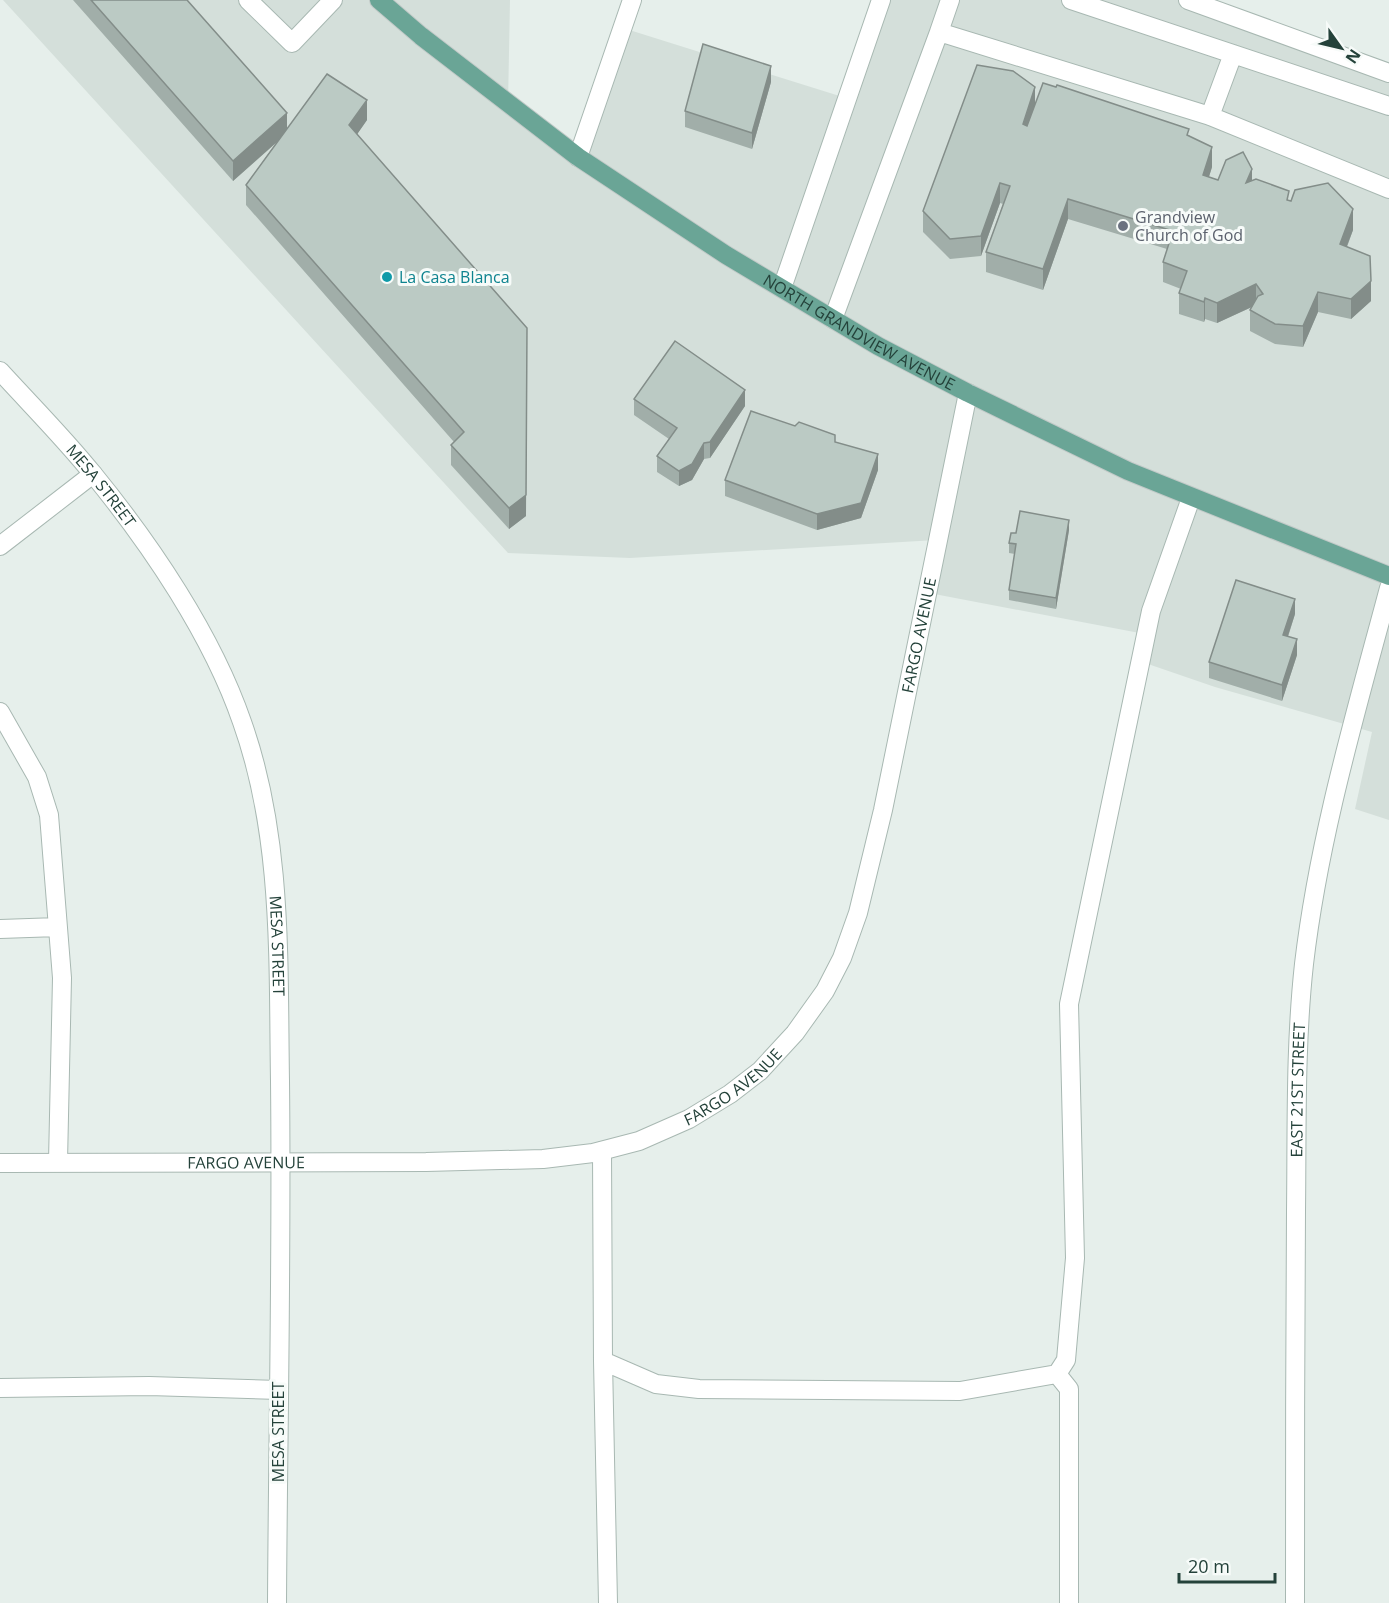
<svg xmlns="http://www.w3.org/2000/svg" width="1389" height="1603" viewBox="0 0 1389 1603" font-family="'Open Sans',sans-serif">
	<rect width="100%" height="100%" fill="#e6efeb"/>
	<path fill="#d4dfda" d="M3,0h507l-2,104 69,53 46,-129 223,70 37,-98h301l205,71v749l-34,-11 17,-77 -157,-45 -67,-23 2,-29 -221,-42 7,-53 -306,18 -122,-5z"/>
	<g fill="none" stroke-linecap="round" stroke-linejoin="round">
		<defs>
			<path id="service" d="M248,0l44,43 41,-43
				M1071,0l318,106
				M1188,0l201,73
				M939,32l11,-32
				M1210,116l23,-62
				M782,288l99,-288
				M833,319l106,-287 271,84 179,73
				M0,712l37,65 12,38 13,163 -4,184
				M0,929l58,-2
				M602,1151l1,210 5,242
				M603,1361l53,23 43,5 261,2 97,-17 9,-14 9,-102 -6,-254 82,-393 40,-113
				M1057,1374l12,15v214
				M0,1388l149,-2 130,4"/>
			<g id="minor">
				<path d="M578,157l54,-157"/>
				<path id="s1" d="M0,371c31,34 64,67 93,103 58,71 119,161 149,248 41,115 36,239 38,359 2,174 -2,348 -3,522"/>
				<path d="M0,546l93,-72"/>
				<path id="s2" d="M0,1163l426,-1 117,-3 50,-6 46,-12 50,-22 41,-25 30,-23 35,-38 30,-42 17,-33 16,-45 25,-103 85,-417"/>
				<path id="s3" d="M1295,1603c0,-131 0,-261 1,-392 1,-82 -1,-165 8,-247 15,-128 52,-252 85,-376"/>
			</g>
			<g id="primary">
				<path id="s4" d="M379,0l42,36 157,121 148,98 152,91 90,47 160,78 261,105"/>
			</g>
		</defs>
		<use href="#service" stroke="#a8b8b2" stroke-width="20"/>
		<use href="#minor" stroke="#a8b8b2" stroke-width="20"/>
		<use href="#primary" stroke="#c2cac8" stroke-width="20"/>
		<use href="#service" stroke="#fff" stroke-width="18"/>
		<use href="#minor" stroke="#fff" stroke-width="18"/>
		<use href="#primary" stroke="#6aa596" stroke-width="18"/>
	</g>
	<path fill="#a1aea9" d="M73,0h114l100,128 80,-8 -10,14 169,382 -17,13 -58,-64v-20l3,-3 -208,-237v-20l30,-42 -43,38z
		M771,82l-19,67 -67,-22v-16z
		M1035,105l154,30 23,32 -3,10 9,3 34,1 37,20 64,29 -6,17 24,54 -20,18 -33,-7 -15,35 -28,-3 -25,-13v-21l2,-3 -35,16 -12,-4 -1,3 -25,-8v-21l2,-4 -18,-7v-20l4,-13 -99,-30 -25,71 -57,-18v-20l17,-48 -3,-1 -19,53 -31,3 -27,-27v-21z
		M634,399l111,7 -35,52 -6,1 -12,21 -13,6 -22,-14v-16l12,-17 -35,-24z
		M835,442l43,28 -17,48 -44,12 -92,-34v-16z
		M1069,530l-13,79 -47,-9v-10l6,-36 -6,-1v-10z
		M1295,614l-7,23 9,18 -15,46 -73,-23v-16z"/>
	<path fill="#838d89" d="M771,66v16l-19,67v-16z
		M1035,87v20l-12,37v-20z
		M367,100v20l-18,26v-21z
		M287,113v20l-54,48v-20z
		M1212,147v20l-9,28v-20z
		M1252,169v21l-6,-7z
		M1000,183v20l-19,53v-20z
		M1068,199v20l-25,71v-21z
		M1353,209v21l-13,34v-20z
		M1371,281v20l-20,18v-20z
		M1256,284v21l-39,18v-20z
		M1318,292v20l-15,35v-21z
		M1205,298v21l-1,3v-20z
		M527,328l-1,188 -17,13v-21z
		M745,390v16l-35,52v-16z
		M704,443v16l-12,21 -13,6v-15z
		M878,454v16l-17,48 -44,12v-16z
		M1069,520v10l-13,79v-11z
		M1295,599v15l-12,37v-16z
		M1297,639v16l-15,46v-16z"/>
	<path fill="#bbcac4" stroke="#838d89" stroke-width="1.5" d="M91,0h96l100,113 -54,48z
		M703,44l68,22 -19,67 -67,-22z
		M977,65l36,6 22,16 -12,37 4,2 16,-43 13,4 1,-2 132,44 -2,6 25,12 -9,28 15,5 8,-20 17,-8 9,17 -6,14 10,-4 33,12 -2,9 4,1 4,-11 33,-7 25,26 -13,35 30,12 1,25 -20,18 -33,-7 -15,34 -28,-2 -25,-14 8,-14 5,-2 -7,-10 -39,19 -12,-5 -1,4 -25,-9 8,-22 -24,-9 10,-31 -105,-32 -25,70 -57,-17 24,-66 -10,-3 -19,53 -31,3 -27,-28z
		M327,74l40,26 -18,25 178,203 -1,167 -17,13 -58,-63 13,-13 -218,-247z
		M675,341l70,49 -35,52 -6,1 -12,21 -13,7 -22,-15 20,-28 -43,-29z
		M751,411l44,15 4,-4 36,13v7l43,12 -17,49 -44,11 -92,-34z
		M1020,511l49,9 -13,78 -47,-8 7,-46 -7,-1 2,-10h5z
		M1236,580l59,19 -12,36 14,4 -15,46 -73,-23z"/>
	<circle fill="#6b7280" stroke="#f7fbf9" stroke-width="2" cx="1123" cy="226" r="6"/>
	<circle fill="#0f9aa8" stroke="#f7fbf9" stroke-width="2" cx="387" cy="277" r="6"/>
	<g text-anchor="middle" dominant-baseline="central" stroke-width="6" stroke-linejoin="round" paint-order="stroke">
		<g font-size="16" fill="#5b616d" stroke="#f7fbf9" text-anchor="start">
			<text x="1135" y="217">Grandview<tspan x="1135" dy="18">Church of God</tspan></text>
		</g>
		<g font-size="16" fill="#0d838f" stroke="#f7fbf9" text-anchor="start">
			<text x="399" y="277">La Casa Blanca</text>
		</g>
		<g font-size="16" fill="#24423a" stroke="#f7fbf9">
			<text stroke="none"><textPath href="#s4" startOffset="585">NORTH GRANDVIEW AVENUE</textPath></text>
			<text stroke="none"><textPath href="#s1" startOffset="153">MESA STREET</textPath></text>
			<text stroke="none"><textPath href="#s2" startOffset="1254">FARGO AVENUE</textPath></text>
			<text stroke="none"><textPath href="#s1" startOffset="657">MESA STREET</textPath></text>
			<text stroke="none"><textPath href="#s2" startOffset="750">FARGO AVENUE</textPath></text>
			<text stroke="none"><textPath href="#s3" startOffset="513">EAST 21ST STREET</textPath></text>
			<text stroke="none"><textPath href="#s2" startOffset="246">FARGO AVENUE</textPath></text>
			<text transform="translate(278 1432) rotate(-90)">MESA STREET</text>
		</g>
	</g>
	<g transform="translate(1341 48) rotate(124)" stroke="#f7fbf9" stroke-width="4.5" paint-order="stroke">
	<path d="M0-4.5L10 22L0 15L-10 22Z" fill="#24423a"/>
	<text y="-9" font-size="16" font-weight="bold" text-anchor="middle" fill="#24423a">N</text>
	</g>
	<path d="M1179 1573v9h96v-9" fill="none" stroke="#24423a" stroke-width="3"/>
	<text x="1188" y="1573" font-size="18" fill="#24423a" stroke="#f7fbf9" stroke-width="4.5" paint-order="stroke">20 m</text>
</svg>
